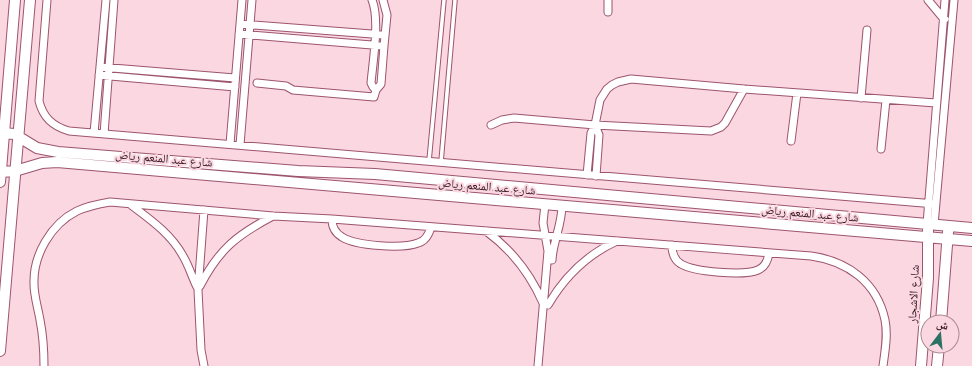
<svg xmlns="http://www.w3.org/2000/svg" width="972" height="366" viewBox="0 0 972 366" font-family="Montserrat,'Noto Naskh Arabic',sans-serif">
	<rect width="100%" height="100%" fill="#fad7e1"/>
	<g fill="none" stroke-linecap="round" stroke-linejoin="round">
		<defs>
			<path id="lane" d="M429,161l15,-161
				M441,162l14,-162"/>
			<path id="street" d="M47,0l-8,101c4,16 13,25 30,30l866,73
				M372,0c8,19 1,61 -1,83l2,4 3,3
				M608,0v12
				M928,0l15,18 2,1
				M240,24l145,11
				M239,34l145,12
				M100,67l135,11
				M99,75l136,12
				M257,83l29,3 7,4 81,7 2,-7 5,-6 3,-38 3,-31 -4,-15
				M861,98l6,-68
				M491,125l11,-5 12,-2 81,7 116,6 10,-4 4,-4 19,-34
				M595,125l4,10 -3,41
				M94,133l12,-133
				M104,134l10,-134
				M791,141l6,-48
				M230,144l12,-144
				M240,145l12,-145
				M881,149l5,-49
				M587,175l4,-42 4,-8 5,-25 7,-11 5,-4 6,-3 13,-3 113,10 192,14
				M131,205c20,15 40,29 52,51 6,10 9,21 14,31
				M332,219c0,8 3,14 10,18 14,9 61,12 76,6 8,-2 11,-9 13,-16
				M927,224l18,-224
				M934,225l20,-225
				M486,231c26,19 44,42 57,72
				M672,245c0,8 2,15 9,19 13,8 63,12 77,6 7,-3 10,-10 11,-17
				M552,260c1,-19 10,-35 10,-55
				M200,286c19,-37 37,-51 73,-70
				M548,305c17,-29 38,-50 69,-64
				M44,366c0,-15 -1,-31 -4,-46 -2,-12 -6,-24 -6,-36 -1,-29 17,-60 43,-73 11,-5 21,-7 33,-9l163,14 59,3 479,37c36,5 66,26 74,64 3,15 0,31 -2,46
				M204,366l-3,-16 -3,-60 6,-80
				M538,366l10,-115 -5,-28 2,-19"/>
			<path id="secondary" d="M4,133l10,1 23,14 21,4 240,19 77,3 597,54
				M1,172l14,-1 27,-8 15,-1 915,79
				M0,182l15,-182
				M941,322l7,-90
				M0,351l30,-351
				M921,366l7,-88v-48
				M937,366l2,-20"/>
		</defs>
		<use href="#lane" stroke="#9d546e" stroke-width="5.5"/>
		<use href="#street" stroke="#9d546e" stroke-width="9"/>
		<use href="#secondary" stroke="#9d546e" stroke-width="12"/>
		<use href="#lane" stroke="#fff" stroke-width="3.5"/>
		<use href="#street" stroke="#fff" stroke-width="7"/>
		<use href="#secondary" stroke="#fff" stroke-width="10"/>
	</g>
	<g text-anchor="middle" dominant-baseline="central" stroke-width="4" stroke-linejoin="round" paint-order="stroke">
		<g font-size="12" fill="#331520" stroke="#fad7e1">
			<text transform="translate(164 158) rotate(5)">شارع عبد المنعم رياض</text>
			<text transform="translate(487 186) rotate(5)">شارع عبد المنعم رياض</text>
			<text transform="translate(810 213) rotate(5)">شارع عبد المنعم رياض</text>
			<text transform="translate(913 294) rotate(-87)">شارع الاشجار</text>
		</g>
	</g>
	<g transform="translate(940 334) rotate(16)"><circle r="19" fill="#fad7e1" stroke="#aa8994"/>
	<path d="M0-3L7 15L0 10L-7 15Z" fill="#2d7164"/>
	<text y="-6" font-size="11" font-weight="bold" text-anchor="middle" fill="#331520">ش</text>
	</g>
</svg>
